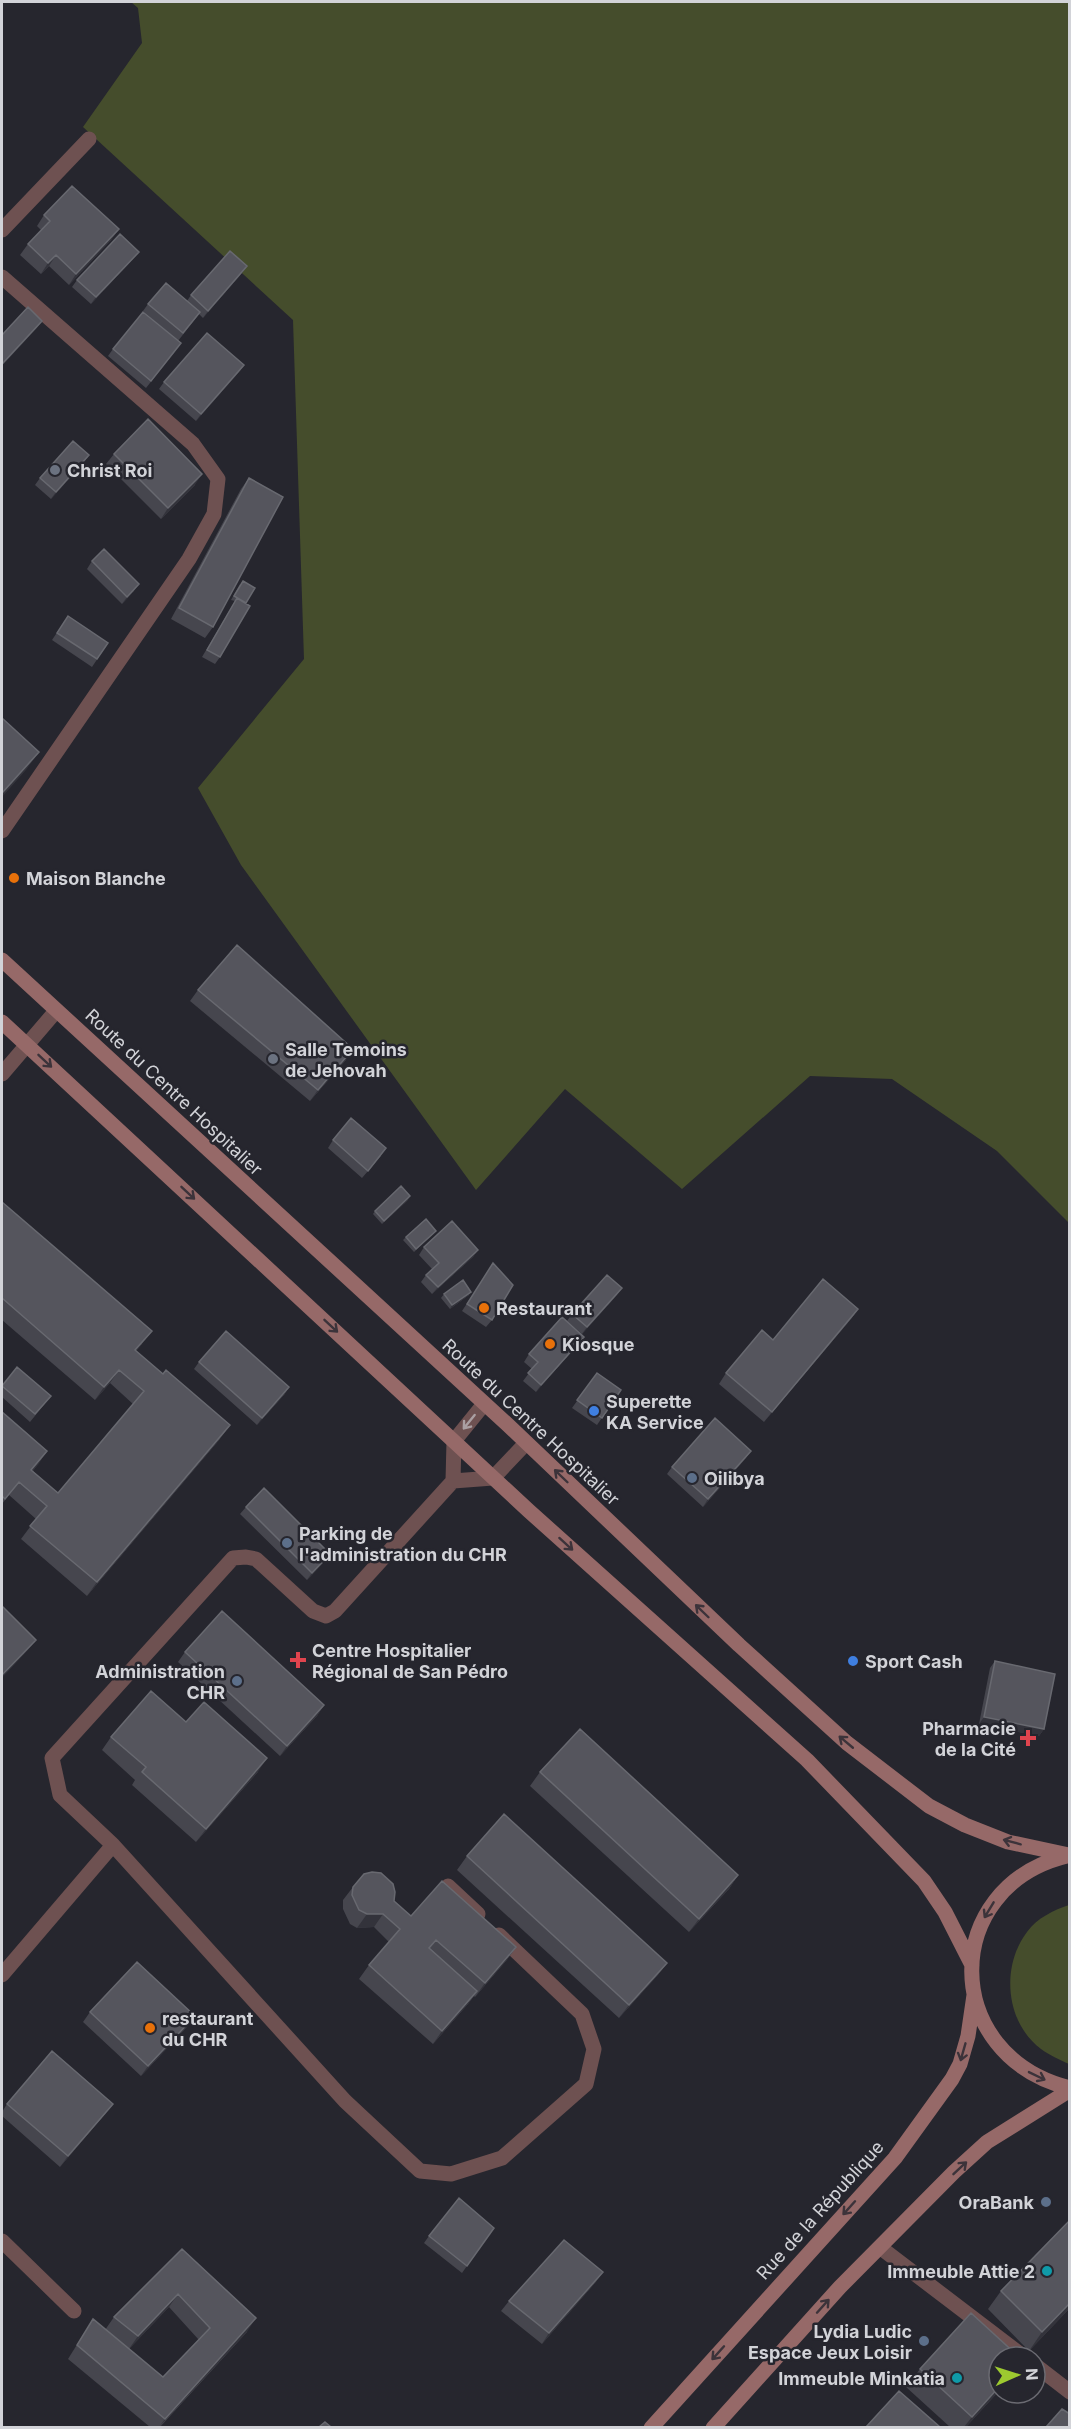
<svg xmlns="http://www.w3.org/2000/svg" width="1071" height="2429" viewBox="0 0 1071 2429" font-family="Inter,sans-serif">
	<rect width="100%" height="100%" fill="#26262e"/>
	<path fill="#454d2c" d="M131,2h938v1221l-72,-72 -105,-72 -82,-3 -128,113 -117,-100 -89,101 -235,-325 -43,-77 106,-129 -11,-339 -210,-193 59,-84 -4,-35z
		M1069,1905h1l-1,159c-9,-4 -20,-9 -28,-15 -36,-27 -40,-83 -14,-117 10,-14 27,-22 42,-27z"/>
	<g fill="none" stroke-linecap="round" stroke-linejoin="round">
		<path stroke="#6e5151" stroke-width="15" d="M484,1404l-30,37 -1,40 -118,130 -9,5 -13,-5 -57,-52 -10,-2 -13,1 -181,200 8,37 53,50 232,256 75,70 31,3 51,-16 84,-74 8,-35 -12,-35 -83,-79
			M453,1481l40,-3 33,-35
			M448,1886l30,28
			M2,1975l111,-130
			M2,2241l72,70"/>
		<path stroke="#6e5151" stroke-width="15" d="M2,230l87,-91
			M2,277l191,167 25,35 -4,35 -25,45 -187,272
			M2,1074l54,-63
			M881,2248l143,109
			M1035,2365l35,27"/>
		<path stroke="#966968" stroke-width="15" d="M2,960l506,465 231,220 108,98 82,63 36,19 43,17 61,13
			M2,1022l527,489 278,249 117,121 21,31 27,53
			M1067,1856c-128,31 -127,200 3,232
			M651,2428l244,-270 57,-79 8,-15 8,-28 6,-41
			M713,2428l127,-141 114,-115 33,-30 83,-52"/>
	</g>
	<path fill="#46464e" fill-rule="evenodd" d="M44,215l75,14 -8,11 -42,45 -20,-19 -8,8 -21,-19 8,-11 13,-14 -4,-4z
		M133,259l-42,45 -19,-17 5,-7z
		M242,273l-39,45 -4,-4 -21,27 -2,9 -30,38 -38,-32 5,-7 60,-12 -30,-26 5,-7 39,-3 4,-6z
		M244,365l-5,7 -43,49 -37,-32 5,-7z
		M114,454l81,31 -34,34 -55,-55z
		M89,455l-5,7 -33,37 -16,-14 5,-7z
		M249,478l-36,149 -8,11 -34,-19 70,-130z
		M92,561l42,30 -12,13 -35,-35z
		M240,584l6,20 -26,53 -5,7 -13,-7 33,-56 -4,-1z
		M68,616l40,27 -16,24 -40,-27z
		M198,990l148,70 -36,41 -120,-100z
		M333,1140l48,16 -19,22 -34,-30z
		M408,1200l-26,24 -9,-10 2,-3z
		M2,1202l140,142 -6,7 84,88 -133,157 -66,-57 15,-20 -27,-24 -7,9v-92l45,39 -14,20 25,22 75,-89 -23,-21 -15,17 -93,-80z
		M433,1234l-19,18 -11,-12 3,-3z
		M424,1247l54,3 -5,7 -41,37 -11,-12 5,-7 6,-6 -13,-14z
		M488,1271l4,49 -6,7 -24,-16z
		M444,1294l25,1 -19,14 -9,-11z
		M617,1295l-35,39 -15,-13 5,-7z
		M858,1309l-7,10 -87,103 -45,-38 7,-11 47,-33z
		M578,1344l-42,48 -13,-11 9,-12 -8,-7 5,-8z
		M199,1362l90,25 -5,8 -27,30 -63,-56z
		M597,1373l24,17 -24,35 -25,-17z
		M2,1385l49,11 -21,26 -28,-25z
		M746,1458l-43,49 -36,-33 5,-7z
		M246,1507l79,54 -18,19 -67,-66z
		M185,1652l139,53 -7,11 -37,40 -102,-94z
		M995,1661l49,68 -5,7 -60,-12 11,-56z
		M186,1722l72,50 -62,70 -64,-57 3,-5 -33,-30 9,-13z
		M540,1772l198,103 -9,14 -40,43 -159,-146z
		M467,1856l200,107 -10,13 -38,42 -162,-148z
		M353,1887l41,14 17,15 105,31 -10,14 -31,36 -1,-1 -6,8 -35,40 -74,-65 10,-14 20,-23 -15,-15 -17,1 -7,-4 -7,-15v-9z
		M90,2012l105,4 -8,11 -46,49 -58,-54z
		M7,2104l98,10 -45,53 -58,-51v-4z
		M494,2228l-32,45 -38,-30 5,-7z
		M182,2249l65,83 -87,95h-10l-82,-68 25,-40 12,11 9,-13zM169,2307l30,33 -36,37 -34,-28z
		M603,2272l-8,11 -53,61 -41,-33 8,-10z
		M1001,2291l69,17 -41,43 -41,-42z
		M999,2357v34l-33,36h-16l-44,-40 14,-18z"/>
	<path fill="#33333b" d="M119,229l-8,11 -42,45 7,-11z
		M139,252l-6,7 -42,45 5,-7z
		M56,255l-7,11 -8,8 7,-11z
		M247,266l-5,7 -39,45 5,-7z
		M42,321l-5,7 -35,38v-2z
		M244,365l-5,7 -43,49 5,-7z
		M89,455l-5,7 -33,37 5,-7z
		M202,474l-7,11 -34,34 7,-11z
		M139,584l-5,7 -12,13 5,-7z
		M39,752l-13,18 -24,27v-4z
		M353,1049l-7,11 -36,41 8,-11z
		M410,1196l-2,4 -26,24 2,-3z
		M478,1250l-5,7 -41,37 6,-7z
		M622,1288l-5,7 -35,39 5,-7z
		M471,1292l-2,3 -19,14 2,-4z
		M858,1309l-7,10 -87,103 8,-10z
		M152,1331l-10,13 -16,20 9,-14z
		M584,1337l-6,7 -42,48 5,-7z
		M119,1370l-9,13 -15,17 9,-13z
		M289,1387l-5,8 -27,30 5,-7z
		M230,1425l-10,14 -133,157 10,-14z
		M47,1451l-9,14 -16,18 9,-13z
		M751,1451l-5,7 -43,49 5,-8z
		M330,1554l-5,7 -18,19 5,-7z
		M36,1640l-8,10 -26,28v-3z
		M324,1705l-7,11 -37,40 7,-10z
		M984,1717l60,12 -5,7 -60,-12z
		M267,1758l-9,14 -62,70 10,-13z
		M738,1875l-9,14 -40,43 10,-13z
		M367,1914h16l-9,13 -17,1z
		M516,1947l-10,14 -31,36 10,-14z
		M667,1963l-10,13 -38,42 10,-13z
		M477,1991l-9,13 -35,40 9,-13z
		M195,2016l-8,11 -46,49 7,-10z
		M113,2104l-8,10 -45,53 8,-11z
		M603,2272l-8,11 -53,61 7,-11z
		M178,2294l-9,13 -40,42 9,-13z
		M1070,2303v5l-41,43 13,-19z
		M256,2318l-9,14 -88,95 6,-8z
		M999,2387v4l-33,36h-2l8,-10z"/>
	<path fill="#55555d" stroke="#686970" stroke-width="1.5" d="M72,186l47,43 -43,45 -20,-19 -8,8 -20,-19 22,-23 -6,-6z
		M120,234l19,18 -43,45 -19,-17z
		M230,251l17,15 -39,45 -17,-16z
		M166,283l34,29 -17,21 -35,-29z
		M28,307l14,14 -40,43v-29z
		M143,312l38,31 -30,38 -38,-32z
		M207,333l37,32 -43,49 -37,-32z
		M148,419l54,55 -34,34 -54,-54z
		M73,441l16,14 -33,37 -16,-14z
		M249,478l34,19 -70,130 -34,-19z
		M104,549l35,35 -12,13 -35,-36z
		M243,581l12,7 -9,15 -12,-7z
		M237,598l13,8 -30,51 -13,-7z
		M68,616l40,27 -11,16 -40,-26z
		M2,718l37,34 -37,41z
		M237,945l116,104 -35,41 -120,-100z
		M351,1118l35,30 -18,23 -35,-31z
		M401,1186l9,10 -26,25 -9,-10z
		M2,1202l150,129 -17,19 28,24 3,-4 64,55 -133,157 -67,-56 17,-20 -28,-24 -14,17 -3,-3v-84l45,39 -16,19 27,23 86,-102 -25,-21 -15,17 -102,-89z
		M426,1219l10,12 -20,18 -10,-12z
		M452,1221l26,29 -40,37 -12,-12 13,-12 -15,-16z
		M493,1263l20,22 -21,35 -25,-16z
		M607,1275l15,13 -35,39 -15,-13z
		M823,1279l35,30 -86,103 -46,-39 36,-43 11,10z
		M463,1280l8,12 -19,13 -8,-11z
		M562,1317l22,20 -43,48 -13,-12 10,-11 -9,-8z
		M226,1331l63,56 -27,31 -63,-56z
		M17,1367l34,29 -16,18 -33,-28z
		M597,1373l24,17 -19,28 -25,-18z
		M715,1418l36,33 -43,48 -36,-32z
		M264,1488l66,66 -18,19 -66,-66z
		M2,1606l34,34 -34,35z
		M222,1611l102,94 -37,41 -102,-94z
		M995,1661l60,13 -11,55 -60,-12z
		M151,1691l35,31 18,-20 63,56 -61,71 -64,-57 4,-5 -35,-30z
		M580,1729l158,146 -39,44 -159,-147z
		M504,1814l163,149 -38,42 -162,-149z
		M372,1872l9,1 12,11 2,8 -1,9 17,15 31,-35 74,66 -31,36 -49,-43 -7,8 48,43 -35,40 -73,-66 31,-36 -17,-15h-16l-8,-4 -7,-15 1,-8 11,-13z
		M137,1962l58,54 -47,50 -58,-54z
		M52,2051l61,53 -45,52 -61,-52z
		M459,2198l35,30 -27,38 -38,-30z
		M1070,2220v83l-28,29 -41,-41z
		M564,2240l39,32 -54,61 -40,-32z
		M182,2249l74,69 -91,101 -88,-74 16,-26 70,58 47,-49 -32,-34 -40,42 -24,-19z
		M971,2313l48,44h-20v30l-27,30 -52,-48z
		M899,2391l41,36h-74z
		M1062,2409l8,5v13h-24z
		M325,2422l6,5h-12z"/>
	<defs><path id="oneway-shaft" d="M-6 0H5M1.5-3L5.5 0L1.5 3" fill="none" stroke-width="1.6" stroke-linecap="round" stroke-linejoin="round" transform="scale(1.5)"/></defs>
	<g stroke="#3c333a">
		<use href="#oneway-shaft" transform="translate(45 1061) rotate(43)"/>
		<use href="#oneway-shaft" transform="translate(188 1193) rotate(43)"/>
		<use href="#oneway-shaft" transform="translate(331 1326) rotate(43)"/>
		<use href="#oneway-shaft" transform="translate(561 1476) rotate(-136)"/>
		<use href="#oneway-shaft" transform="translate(566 1544) rotate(42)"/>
		<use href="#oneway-shaft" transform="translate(702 1611) rotate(-136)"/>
		<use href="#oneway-shaft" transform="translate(846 1742) rotate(-140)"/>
		<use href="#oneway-shaft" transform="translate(1012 1842) rotate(-165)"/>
		<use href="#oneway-shaft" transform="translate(989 1910) rotate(121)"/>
		<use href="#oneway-shaft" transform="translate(963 2052) rotate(106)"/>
		<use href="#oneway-shaft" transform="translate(1037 2076) rotate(26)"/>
		<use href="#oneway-shaft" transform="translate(960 2168) rotate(-43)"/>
		<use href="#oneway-shaft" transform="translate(849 2208) rotate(132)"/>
		<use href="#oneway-shaft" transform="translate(823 2306) rotate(-48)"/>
		<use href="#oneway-shaft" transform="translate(718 2353) rotate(132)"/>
	</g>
	<use stroke="#aa9fa2" href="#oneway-shaft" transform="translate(469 1422) rotate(129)"/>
	<g fill="#6b7280" stroke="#26262e" stroke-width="2">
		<circle cx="55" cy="470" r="6"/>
		<circle cx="273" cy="1059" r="6"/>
	</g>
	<g fill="#e8710a" stroke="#26262e" stroke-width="2">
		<circle cx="14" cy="878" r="6"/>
		<circle cx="484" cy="1308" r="6"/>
		<circle cx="550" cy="1344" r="6"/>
		<circle cx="150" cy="2028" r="6"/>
	</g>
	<g fill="#3f7fe0" stroke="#26262e" stroke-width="2">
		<circle cx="594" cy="1411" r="6"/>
		<circle cx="853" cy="1661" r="6"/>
	</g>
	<g fill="#5c6f8a" stroke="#26262e" stroke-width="2">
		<circle cx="692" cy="1478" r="6"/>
		<circle cx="287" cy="1543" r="6"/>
		<circle cx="237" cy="1681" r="6"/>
		<circle cx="1046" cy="2202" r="6"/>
		<circle cx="924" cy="2341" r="6"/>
	</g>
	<g fill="#e0444e" stroke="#26262e" stroke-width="2">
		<path d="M295 1651h6v6h6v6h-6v6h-6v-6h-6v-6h6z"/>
		<path d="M1025 1729h6v6h6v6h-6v6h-6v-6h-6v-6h6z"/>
	</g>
	<g fill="#0f9aa8" stroke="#26262e" stroke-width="2">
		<circle cx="1047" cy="2271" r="6"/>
		<circle cx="957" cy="2378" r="6"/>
	</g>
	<g text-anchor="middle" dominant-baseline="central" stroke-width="5" stroke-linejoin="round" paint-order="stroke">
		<g font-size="18" font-weight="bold" fill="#d2d3d8" stroke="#26262e" text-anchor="start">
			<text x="67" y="470">Christ Roi</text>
			<text x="26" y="878">Maison Blanche</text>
			<text x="285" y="1049">Salle Temoins<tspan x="285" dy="21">de Jehovah</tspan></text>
			<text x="496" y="1308">Restaurant</text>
			<text x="562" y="1344">Kiosque</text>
			<text x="606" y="1401">Superette<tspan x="606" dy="21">KA Service</tspan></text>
			<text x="704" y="1478">Oilibya</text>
			<text x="299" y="1533">Parking de<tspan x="299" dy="21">l'administration du CHR</tspan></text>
			<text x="312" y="1650">Centre Hospitalier<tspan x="312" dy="21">Régional de San Pédro</tspan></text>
			<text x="865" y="1661">Sport Cash</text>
			<text x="225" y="1671" text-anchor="end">Administration<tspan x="225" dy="21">CHR</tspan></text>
			<text x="1016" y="1728" text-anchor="end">Pharmacie<tspan x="1016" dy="21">de la Cité</tspan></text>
			<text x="162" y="2018">restaurant<tspan x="162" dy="21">du CHR</tspan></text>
			<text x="1034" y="2202" text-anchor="end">OraBank</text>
			<text x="1035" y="2271" text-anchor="end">Immeuble Attie 2</text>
			<text x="912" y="2331" text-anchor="end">Lydia Ludic<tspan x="912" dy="21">Espace Jeux Loisir</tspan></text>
			<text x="945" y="2378" text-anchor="end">Immeuble Minkatia</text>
		</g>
		<g font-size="18" fill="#d2d3d8" stroke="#26262e">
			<text transform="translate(174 1092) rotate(43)">Route du Centre Hospitalier</text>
			<text transform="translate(531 1422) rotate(43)">Route du Centre Hospitalier</text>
			<text transform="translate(820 2210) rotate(-48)">Rue de la République</text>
		</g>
	</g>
	<rect width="1071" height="2429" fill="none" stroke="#d2d3d8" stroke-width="6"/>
	<g transform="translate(1017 2375) rotate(87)"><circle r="28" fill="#26262e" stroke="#6b6b72" stroke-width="1.5"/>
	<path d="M0-4.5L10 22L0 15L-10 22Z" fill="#9dca30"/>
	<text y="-9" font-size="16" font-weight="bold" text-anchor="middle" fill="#d2d3d8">N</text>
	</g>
</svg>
